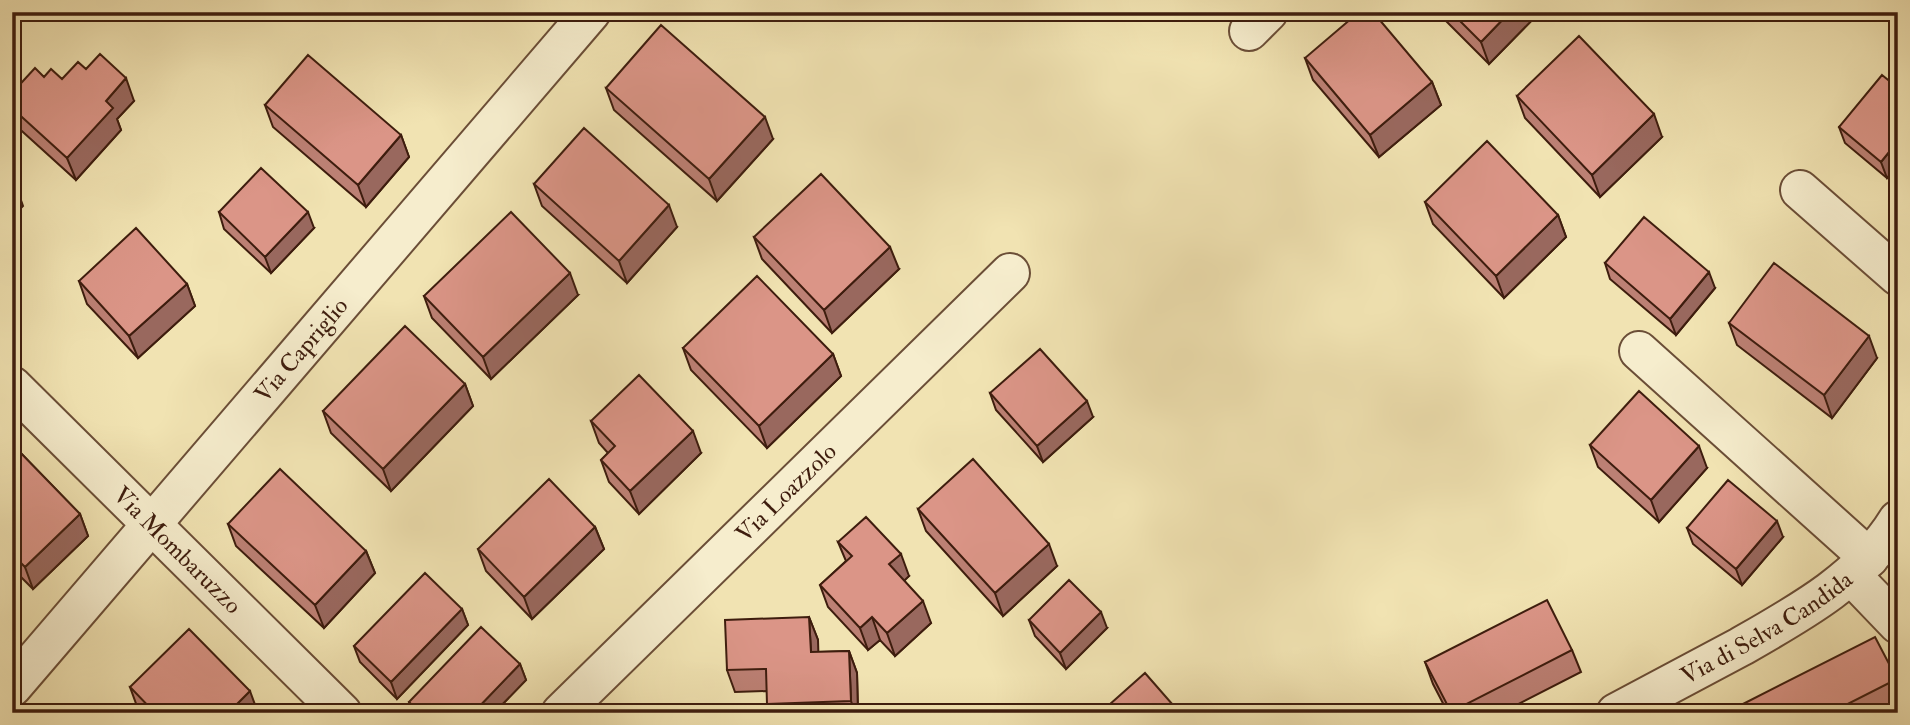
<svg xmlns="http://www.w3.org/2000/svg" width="1910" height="725" viewBox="0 0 1910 725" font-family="'IM FELL Double Pica',serif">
	<rect width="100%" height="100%" fill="#f1e3b2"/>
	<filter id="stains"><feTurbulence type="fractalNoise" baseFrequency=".00286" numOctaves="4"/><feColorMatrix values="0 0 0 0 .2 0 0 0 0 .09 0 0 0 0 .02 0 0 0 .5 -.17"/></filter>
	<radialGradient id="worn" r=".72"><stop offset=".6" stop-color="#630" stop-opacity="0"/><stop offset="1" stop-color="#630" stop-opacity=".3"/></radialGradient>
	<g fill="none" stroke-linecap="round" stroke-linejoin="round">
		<defs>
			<g id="minor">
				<path d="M1249,31l19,-19"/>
				<path d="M1800,190l98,86"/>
				<path d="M1639,351l230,207"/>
				<path id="s1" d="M12,386l330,327"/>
				<path d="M1851,575l47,49"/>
				<path id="s2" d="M12,687l579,-675"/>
				<path id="s3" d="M561,713l449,-440"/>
				<path id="s4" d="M1616,713c41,-22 83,-44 124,-66 58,-33 122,-68 158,-127"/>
			</g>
		</defs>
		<use href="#minor" stroke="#6b4e37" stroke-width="42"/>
		<use href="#minor" stroke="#f6edcd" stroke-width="38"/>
	</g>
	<path fill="#bc8074" stroke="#3e1d0e" stroke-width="2" d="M1437,12h103l-51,52z
		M1305,58l127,24 9,23 -62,52 -66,-77z
		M86,69l48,32 -17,18 4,11 -45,50 -63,-57 -1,-30 50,-14z
		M606,88l167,51 -56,62 -103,-91z
		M1898,88v76l-11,14 -42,-35 -6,-16z
		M1517,96l145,41 -62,60 -75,-79z
		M265,105l136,30 8,22 -43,50 -93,-80z
		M534,184l143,43 -50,56 -85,-77z
		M1425,202l133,13 8,22 -62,61 -71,-74z
		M219,212l95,16 -43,45 -47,-44z
		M754,237l145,32 -67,64 -70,-74z
		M1605,263l110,25 -39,47 -66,-56z
		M79,281l108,3 8,22 -57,52 -51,-54z
		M578,295l-87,84 -59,-61 -8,-22z
		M1729,323l148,35 -45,60 -95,-73z
		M683,348l150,6 8,22 -74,72 -76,-78z
		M465,384l8,22 -82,85 -60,-58 -8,-22z
		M990,393l103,24 -50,45 -47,-52z
		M591,421l110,32 -62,61 -30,-32 -8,-22 7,-7 -9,-10z
		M12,444l68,70 8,22 -55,53 -21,-21z
		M1590,445l117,23 -48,54 -61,-55z
		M918,509l139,57 -54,50 -77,-85z
		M228,524l138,27 9,22 -51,55 -88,-82z
		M595,527l9,22 -72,70 -46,-48 -8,-22z
		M1687,528l96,9 -41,48 -49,-41z
		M838,542l71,34 -5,4 27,43 -36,33 -15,-16 -12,10 -40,-43 -8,-22 26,-24z
		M462,609l6,16 -71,74 -37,-37 -6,-16z
		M809,617l9,23v12l31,-1 8,22 1,40h-88l-3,-9v-13l-32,1 -8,-22z
		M1029,620l78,8 -41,41 -31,-33z
		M1572,650l9,22 -80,41h-53l-15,-29 -8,-22z
		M520,664l6,16 -32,33h-81l-4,-11z
		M1897,679l1,3v23l-16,8h-141l-2,-7z
		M130,687l128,26h-117l-3,-4z"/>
	<path fill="#99685e" stroke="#3e1d0e" stroke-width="2" d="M1510,12h30l-51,52 -8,-22z
		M126,78l8,23 -17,18 4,11 -45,50 -9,-22 39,-57z
		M1432,82l9,23 -62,52 -9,-22z
		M1654,114l8,23 -62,60 -8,-22z
		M765,117l8,22 -56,62 -8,-22z
		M401,135l8,22 -43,50 -8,-22z
		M1898,141v23l-11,14 -6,-16z
		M15,183l8,23 -11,11v-31z
		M669,205l8,22 -50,56 -8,-22z
		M308,212l6,16 -43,45 -6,-16z
		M1558,215l8,22 -62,61 -8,-22z
		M890,247l9,22 -67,64 -8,-23z
		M1709,272l6,16 -39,47 -6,-16z
		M570,273l8,22 -87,84 -8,-22z
		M187,284l8,22 -57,52 -9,-22z
		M1869,336l8,22 -45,60 -8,-23z
		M833,354l8,22 -74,72 -8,-22z
		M465,384l8,22 -82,85 -8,-22z
		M1087,401l6,16 -50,45 -6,-16z
		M693,431l8,22 -62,61 -9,-23z
		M1699,446l8,22 -48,54 -8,-22z
		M80,514l8,22 -55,53 -8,-22z
		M1777,521l6,16 -41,48 -6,-16z
		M595,527l9,22 -72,70 -8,-22z
		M1049,544l8,22 -54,50 -8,-23z
		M366,551l9,22 -51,55 -9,-23z
		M901,554l8,22 -11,11 -9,-23z
		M923,601l8,22 -36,33 -8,-23z
		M462,609l6,16 -71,74 -6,-17z
		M1101,612l6,16 -41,41 -6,-16z
		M809,617l9,23 1,34 -8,-22z
		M872,617l8,23 -12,10 -8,-22z
		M849,651l8,22 1,40h-3l-4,-12z
		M520,664l6,16 -32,33h-21z
		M250,691l8,22h-30z"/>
	<path fill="#db9587" stroke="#3e1d0e" stroke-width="2" d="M1359,12h14l59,70 -62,53 -65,-77z
		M1451,12h59l-29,30z
		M661,25l104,92 -56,62 -103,-91z
		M1579,36l75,78 -62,61 -75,-79z
		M100,54l26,24 -20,23 7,7 -46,50 -55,-50v-15l23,-25 9,9 7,-8 11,10 16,-17 8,7z
		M308,55l93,80 -43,50 -93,-80z
		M1882,75l16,13v53l-17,21 -42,-35z
		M584,128l85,77 -50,56 -85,-77z
		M1487,141l71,74 -62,61 -71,-74z
		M261,168l47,44 -43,45 -46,-45z
		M821,174l69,73 -66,63 -70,-73z
		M511,212l59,61 -87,84 -59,-61z
		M1644,217l65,55 -39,47 -65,-56z
		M136,228l51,56 -58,52 -50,-55z
		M1774,263l95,73 -45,59 -95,-72z
		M757,276l76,78 -74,72 -76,-78z
		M405,326l60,58 -82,85 -60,-58z
		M1040,349l47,52 -50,45 -47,-53z
		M639,375l54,56 -63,60 -29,-31 14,-14 -24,-25z
		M1639,391l60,55 -48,54 -61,-55z
		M12,444l68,70 -55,53 -13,-13z
		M973,459l76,85 -54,49 -77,-84z
		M280,469l86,82 -51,54 -87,-81z
		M549,479l46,48 -71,70 -46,-48z
		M1728,480l49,41 -41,48 -49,-41z
		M866,517l35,37 -12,10 34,37 -36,32 -15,-16 -12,11 -40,-43 32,-29 -14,-14z
		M425,573l37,36 -71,73 -37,-36z
		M1069,580l32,32 -41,41 -31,-33z
		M1547,600l25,50 -121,62 -26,-50z
		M809,617l2,35 38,-1 2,50 -84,3 -1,-35 -39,1 -2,-50z
		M481,627l39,37 -47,49h-53l-11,-11z
		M189,629l61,62 -22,22h-73l-25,-26z
		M1875,637l22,42 -67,34h-87l-4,-7z
		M1145,673l35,40h-80z"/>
	<g text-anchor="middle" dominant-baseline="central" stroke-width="6" stroke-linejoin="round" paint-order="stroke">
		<g font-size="24" fill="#3e1d0e" stroke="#f6edcd">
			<text stroke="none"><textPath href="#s2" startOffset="444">Via Capriglio</textPath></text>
			<text stroke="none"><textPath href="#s3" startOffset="315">Via Loazzolo</textPath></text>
			<text stroke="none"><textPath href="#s1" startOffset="233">Via Mombaruzzo</textPath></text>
			<text stroke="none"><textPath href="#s4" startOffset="173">Via di Selva Candida</textPath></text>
		</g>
	</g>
	<rect width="1910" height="725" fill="none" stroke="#f1e3b2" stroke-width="42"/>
	<rect x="14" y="14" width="1882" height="697" fill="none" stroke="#3e1d0e" stroke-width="3.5"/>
	<rect x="21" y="21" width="1868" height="683" fill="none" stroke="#3e1d0e" stroke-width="2"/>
	<rect width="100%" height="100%" filter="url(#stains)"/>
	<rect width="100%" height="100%" fill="url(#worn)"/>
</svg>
